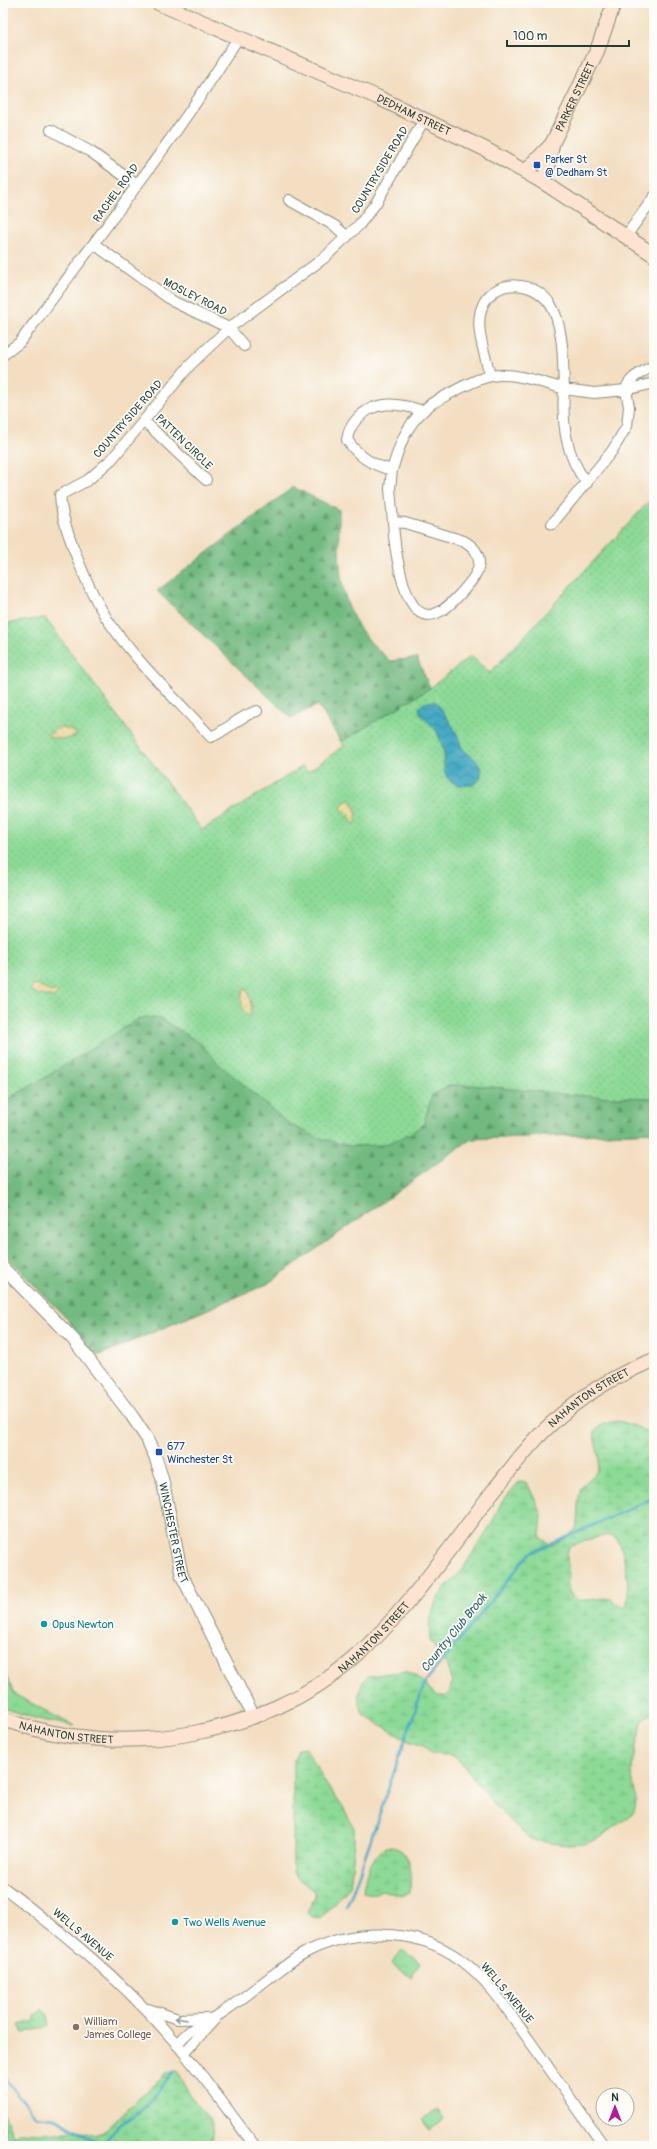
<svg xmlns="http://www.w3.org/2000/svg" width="657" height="2149" viewBox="0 0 657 2149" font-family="Pangolin,sans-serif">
	<defs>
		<pattern id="grass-dots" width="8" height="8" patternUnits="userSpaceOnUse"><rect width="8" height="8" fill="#8dda97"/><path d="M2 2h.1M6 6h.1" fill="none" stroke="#79bc83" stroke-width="1.8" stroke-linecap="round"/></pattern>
		<pattern id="forest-firs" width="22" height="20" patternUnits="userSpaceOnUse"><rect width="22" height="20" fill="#72ba80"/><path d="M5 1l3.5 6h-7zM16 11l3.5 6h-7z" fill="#5d986a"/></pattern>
		<pattern id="wetland-marsh" width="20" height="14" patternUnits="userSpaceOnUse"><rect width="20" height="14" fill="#8dda97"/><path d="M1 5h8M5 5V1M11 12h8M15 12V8" fill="none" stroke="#79bc83"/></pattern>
		<pattern id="sand-dots" width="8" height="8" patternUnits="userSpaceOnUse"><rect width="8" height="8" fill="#eeda9e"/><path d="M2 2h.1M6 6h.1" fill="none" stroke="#ccbc89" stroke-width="1.8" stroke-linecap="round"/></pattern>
		<pattern id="park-crowns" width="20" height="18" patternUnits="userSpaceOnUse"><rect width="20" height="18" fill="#8dda97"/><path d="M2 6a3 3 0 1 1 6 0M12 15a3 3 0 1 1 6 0" fill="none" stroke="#79bc83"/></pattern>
		<pattern id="water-waves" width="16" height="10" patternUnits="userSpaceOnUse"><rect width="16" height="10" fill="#44a9c4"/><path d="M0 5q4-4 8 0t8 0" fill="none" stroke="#388ba0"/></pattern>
	</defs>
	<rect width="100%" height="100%" fill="#fdfcf7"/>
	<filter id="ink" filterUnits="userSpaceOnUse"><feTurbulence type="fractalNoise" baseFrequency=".025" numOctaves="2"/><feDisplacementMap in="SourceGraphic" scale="8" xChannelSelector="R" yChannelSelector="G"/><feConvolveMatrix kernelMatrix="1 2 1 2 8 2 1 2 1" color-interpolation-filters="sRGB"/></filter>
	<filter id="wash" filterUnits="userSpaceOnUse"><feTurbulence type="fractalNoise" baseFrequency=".012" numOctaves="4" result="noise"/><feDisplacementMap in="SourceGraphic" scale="16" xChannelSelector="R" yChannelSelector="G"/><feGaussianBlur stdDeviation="0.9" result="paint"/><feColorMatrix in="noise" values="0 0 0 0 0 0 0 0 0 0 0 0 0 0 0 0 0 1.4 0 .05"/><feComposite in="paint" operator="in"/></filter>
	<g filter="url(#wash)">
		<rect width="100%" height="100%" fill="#f3dec1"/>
		<path fill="url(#grass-dots)" stroke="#568c66" d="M654,496v636l-183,7 -204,145 -170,72 -29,-36 -65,-67v-629l42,-6 157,212 101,-64 4,6 37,-26 -3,-4 89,-54 41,-32 19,17z
			M42,2009l6,6 1,11 -26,7 -4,-8 16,-4v-4z"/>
		<path fill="url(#forest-firs)" stroke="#487c5a" d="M293,487l46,23c0,43 -3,89 25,124 7,10 17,18 26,27l27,-3 13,30 -89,54 -23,-37 -27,13 -134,-127z
			M147,1017l14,2 39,24 19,21 70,60 27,13 34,9 32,-1 17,-6 14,-7 11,-9 8,-28 19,-10h20l115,11 68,2v34l-183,7 -204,145 -170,72 -29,-36 -65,-67v-151l43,-25 92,-58z"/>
		<path fill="url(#wetland-marsh)" stroke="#568c66" fill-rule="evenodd" d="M618,1421l17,5 19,9v277l-11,7c-4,17 -11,36 -11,53 0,14 7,27 2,40l-35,26 -14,6 -17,1 -32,-4 -7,-3 -33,-31 -34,-44 -10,-8 -20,-1 -9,-8 -17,-6 -43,-26 -5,-17 5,-16 6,-5 36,-5 12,6 20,19h8l4,-3 3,-10 -6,-20 -16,-23 -1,-16 7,-23 9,-13 17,-18 30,-47 9,-20 18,-21 8,1 15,31 -2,23 13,9 13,-8 10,-9c3,-13 0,-27 5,-40 3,-8 13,-11 16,-19 9,-23 -22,-43 21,-49zM609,1535c5,1 9,4 11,10 5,11 12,54 5,63 -7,-1 -9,-7 -15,-9 -15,-4 -37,11 -42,-12 -1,-4 1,-9 1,-13 -1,-10 -4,-17 0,-27l17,-7z
			M306,1748l20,36 16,22 12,22v23l-4,36 -30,31 -8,-1 -5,-4 8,-17 -1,-5 -19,-15 -2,-4v-110l5,-13z
			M385,1847c28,-2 25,26 25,45l-8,4 -20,-6 -9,4 -10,-2c1,-19 8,-32 22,-45z
			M173,2071h4c6,8 8,15 12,22 9,18 36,31 19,53h-205v-6l16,-7 31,1 24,-4 20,5 9,-3 63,-59z"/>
		<path fill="url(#sand-dots)" stroke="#868c69" d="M62,727l13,5 1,4 -11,3 -17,-2 7,-8z
			M349,800c7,4 10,19 5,25l-6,-12 -7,-4 3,-7z
			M36,985l13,6 8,1 1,2 -4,3 -14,-2 -10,-5 2,-3z
			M247,989c2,9 8,20 1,27 -8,-6 -7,-17 -5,-26z"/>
		<path fill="url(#park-crowns)" stroke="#568c66" d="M3,1668l11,26 60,32 -37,-7 -34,-11z
			M402,1950l18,13 -9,14 -20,-13z
			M3,2112l15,34h-15z"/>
		<path fill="#8dda97" stroke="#568c66" d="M437,2109l7,11 -14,10 -8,-10z"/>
		<path fill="url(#water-waves)" stroke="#32737c" d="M435,701c8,10 16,22 22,33 2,3 2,8 4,12 6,10 18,11 20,25 3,18 -28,18 -34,6 -5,-8 -2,-16 -3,-24 -2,-7 -4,-14 -7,-21 -4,-9 -16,-12 -18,-23 3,-7 9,-7 16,-8z"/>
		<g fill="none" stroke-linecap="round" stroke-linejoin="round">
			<path stroke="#44a9c4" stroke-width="2.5" d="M346,1906l7,-15 72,-209 104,-128 125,-56
				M3,2073l4,9 29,34c6,1 12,1 19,2 4,1 41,24 45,28
				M100,2146l20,-21 26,-19 27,-34"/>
		</g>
	</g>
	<g filter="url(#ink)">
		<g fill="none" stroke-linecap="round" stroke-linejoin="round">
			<defs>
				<path id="minor" d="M51,130l40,22 46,33
					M289,200l46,26 12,11
					M626,236l28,-39
					M94,244l80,58 55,26 15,18
					M3,355l16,-12 10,-13c71,-96 146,-191 209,-292
					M654,365c-10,7 -26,12 -28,25l28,-7
					M490,376c-4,-20 -15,-46 -9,-66 9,-33 58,-33 73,1 10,24 9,53 10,78l30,4 32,-3 3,17 -2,19 -15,25 -60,73
					M423,411c-18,16 -24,36 -31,59 -20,-5 -33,-13 -45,-30 1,-8 4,-14 9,-20 18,-21 43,-17 67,-9l8,-7c16,-9 43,-25 60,-28 24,-4 50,6 73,13 -2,33 1,67 23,94
					M144,421l62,59
					M392,470l-2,19 3,33 12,1 59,18c9,5 15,11 15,21 0,12 -11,23 -18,31 -8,9 -20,22 -33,22 -26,-1 -34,-73 -35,-93
					M257,711c-18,5 -29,19 -46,26 -35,-38 -75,-75 -104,-118 -14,-22 -25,-47 -34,-72 -6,-17 -12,-33 -13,-52l28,-15 24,-21 78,-94 39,-37 95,-70 35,-33 17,-22 48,-83
					M3,1887c49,38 97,75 140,120 42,42 76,92 112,139
					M148,2009l30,10 28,-1
					M177,2045c11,-17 26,-21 43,-31 17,-11 33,-24 49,-36 10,-7 20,-16 32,-23 48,-27 114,-29 160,5 28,20 48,52 68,80 25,35 50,71 75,106
					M184,2053l31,-34"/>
				<g id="tertiary">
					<path id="s1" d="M3,1268l70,71 59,77 14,21 9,19 7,22 20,98 72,141"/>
				</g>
				<g id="secondary">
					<path id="s2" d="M158,3l219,94 108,52 58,33 111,73"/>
					<path id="s3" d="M526,171l26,-27 45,-93 17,-48"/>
					<path d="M543,182l6,-19 3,-19"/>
					<path id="s4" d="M3,1719c60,22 128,26 191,14 57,-11 114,-35 158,-73 54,-47 99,-114 142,-170 18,-22 34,-45 55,-64 30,-29 66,-51 105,-66"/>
				</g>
			</defs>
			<use href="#minor" stroke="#898e7a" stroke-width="12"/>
			<use href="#tertiary" stroke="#898e7a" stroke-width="14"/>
			<use href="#secondary" stroke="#898e7a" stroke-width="16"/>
			<use href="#minor" stroke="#fff" stroke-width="10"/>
			<use href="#tertiary" stroke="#fff" stroke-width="12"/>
			<use href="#secondary" stroke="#fde4d1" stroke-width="14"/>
		</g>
		<defs><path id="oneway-shaft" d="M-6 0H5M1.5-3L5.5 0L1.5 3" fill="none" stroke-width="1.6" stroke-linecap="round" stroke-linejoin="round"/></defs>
		<use stroke="#8f9e9a" href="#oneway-shaft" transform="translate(181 2019) rotate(-172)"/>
	</g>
	<g fill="#1a4fb4" stroke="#fdfcf7" stroke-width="1.5">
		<rect x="533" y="161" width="8" height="8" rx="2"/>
		<rect x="155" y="1448" width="8" height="8" rx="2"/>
	</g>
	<g fill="#0f9aa8" stroke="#fdfcf7" stroke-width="1.5">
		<circle cx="44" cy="1624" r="4"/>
		<circle cx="175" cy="1922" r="4"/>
	</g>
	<circle fill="#8d6e63" stroke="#fdfcf7" stroke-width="1.5" cx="76" cy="2027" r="4"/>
	<g text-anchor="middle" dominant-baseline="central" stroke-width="3.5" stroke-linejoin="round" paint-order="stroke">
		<g font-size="11" fill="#1f3d34" stroke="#fdfcf7">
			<text stroke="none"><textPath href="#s3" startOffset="90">PARKER STREET</textPath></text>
			<text stroke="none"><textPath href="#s2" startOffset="279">DEDHAM STREET</textPath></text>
			<text transform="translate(380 170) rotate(-59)">COUNTRYSIDE ROAD</text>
			<text transform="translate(116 193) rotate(-54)">RACHEL ROAD</text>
			<text transform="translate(195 297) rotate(27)">MOSLEY ROAD</text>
			<text transform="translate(128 419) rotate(-49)">COUNTRYSIDE ROAD</text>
			<text transform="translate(184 442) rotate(44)">PATTEN CIRCLE</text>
			<text stroke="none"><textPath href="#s4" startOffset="725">NAHANTON STREET</textPath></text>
			<text stroke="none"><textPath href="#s1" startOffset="322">WINCHESTER STREET</textPath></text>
			<text stroke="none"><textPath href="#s4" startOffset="401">NAHANTON STREET</textPath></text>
			<text stroke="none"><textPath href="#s4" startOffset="65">NAHANTON STREET</textPath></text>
			<text transform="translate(83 1935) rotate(40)">WELLS AVENUE</text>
			<text transform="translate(507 1993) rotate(50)">WELLS AVENUE</text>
		</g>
		<g font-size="11" fill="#164399" stroke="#fdfcf7" text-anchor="start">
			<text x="545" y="159">Parker St<tspan x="545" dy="13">@ Dedham St</tspan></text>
			<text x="167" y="1446">677<tspan x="167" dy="13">Winchester St</tspan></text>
		</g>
		<g font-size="11" fill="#0d838f" stroke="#fdfcf7" text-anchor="start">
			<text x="52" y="1624">Opus Newton</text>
			<text x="183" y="1922">Two Wells Avenue</text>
		</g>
		<g font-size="11" fill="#785e54" stroke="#fdfcf7" text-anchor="start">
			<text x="84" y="2021">William<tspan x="84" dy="13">James College</tspan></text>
		</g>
		<g font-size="12" font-style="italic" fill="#2c6366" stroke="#fdfcf7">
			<text transform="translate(454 1633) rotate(-51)">Country Club Brook</text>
		</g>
	</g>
	<rect width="657" height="2149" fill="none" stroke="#fdfcf7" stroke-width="16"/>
	<g transform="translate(615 2107)"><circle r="19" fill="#fdfcf7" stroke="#a4b0a9"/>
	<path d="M0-3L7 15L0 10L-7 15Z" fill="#b5179e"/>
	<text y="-6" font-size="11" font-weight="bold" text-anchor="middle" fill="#1f3d34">N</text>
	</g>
	<path d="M507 40v6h122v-6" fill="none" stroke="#1f3d34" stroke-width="2"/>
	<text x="513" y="40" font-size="12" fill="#1f3d34" stroke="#fdfcf7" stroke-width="3" paint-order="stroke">100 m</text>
</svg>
